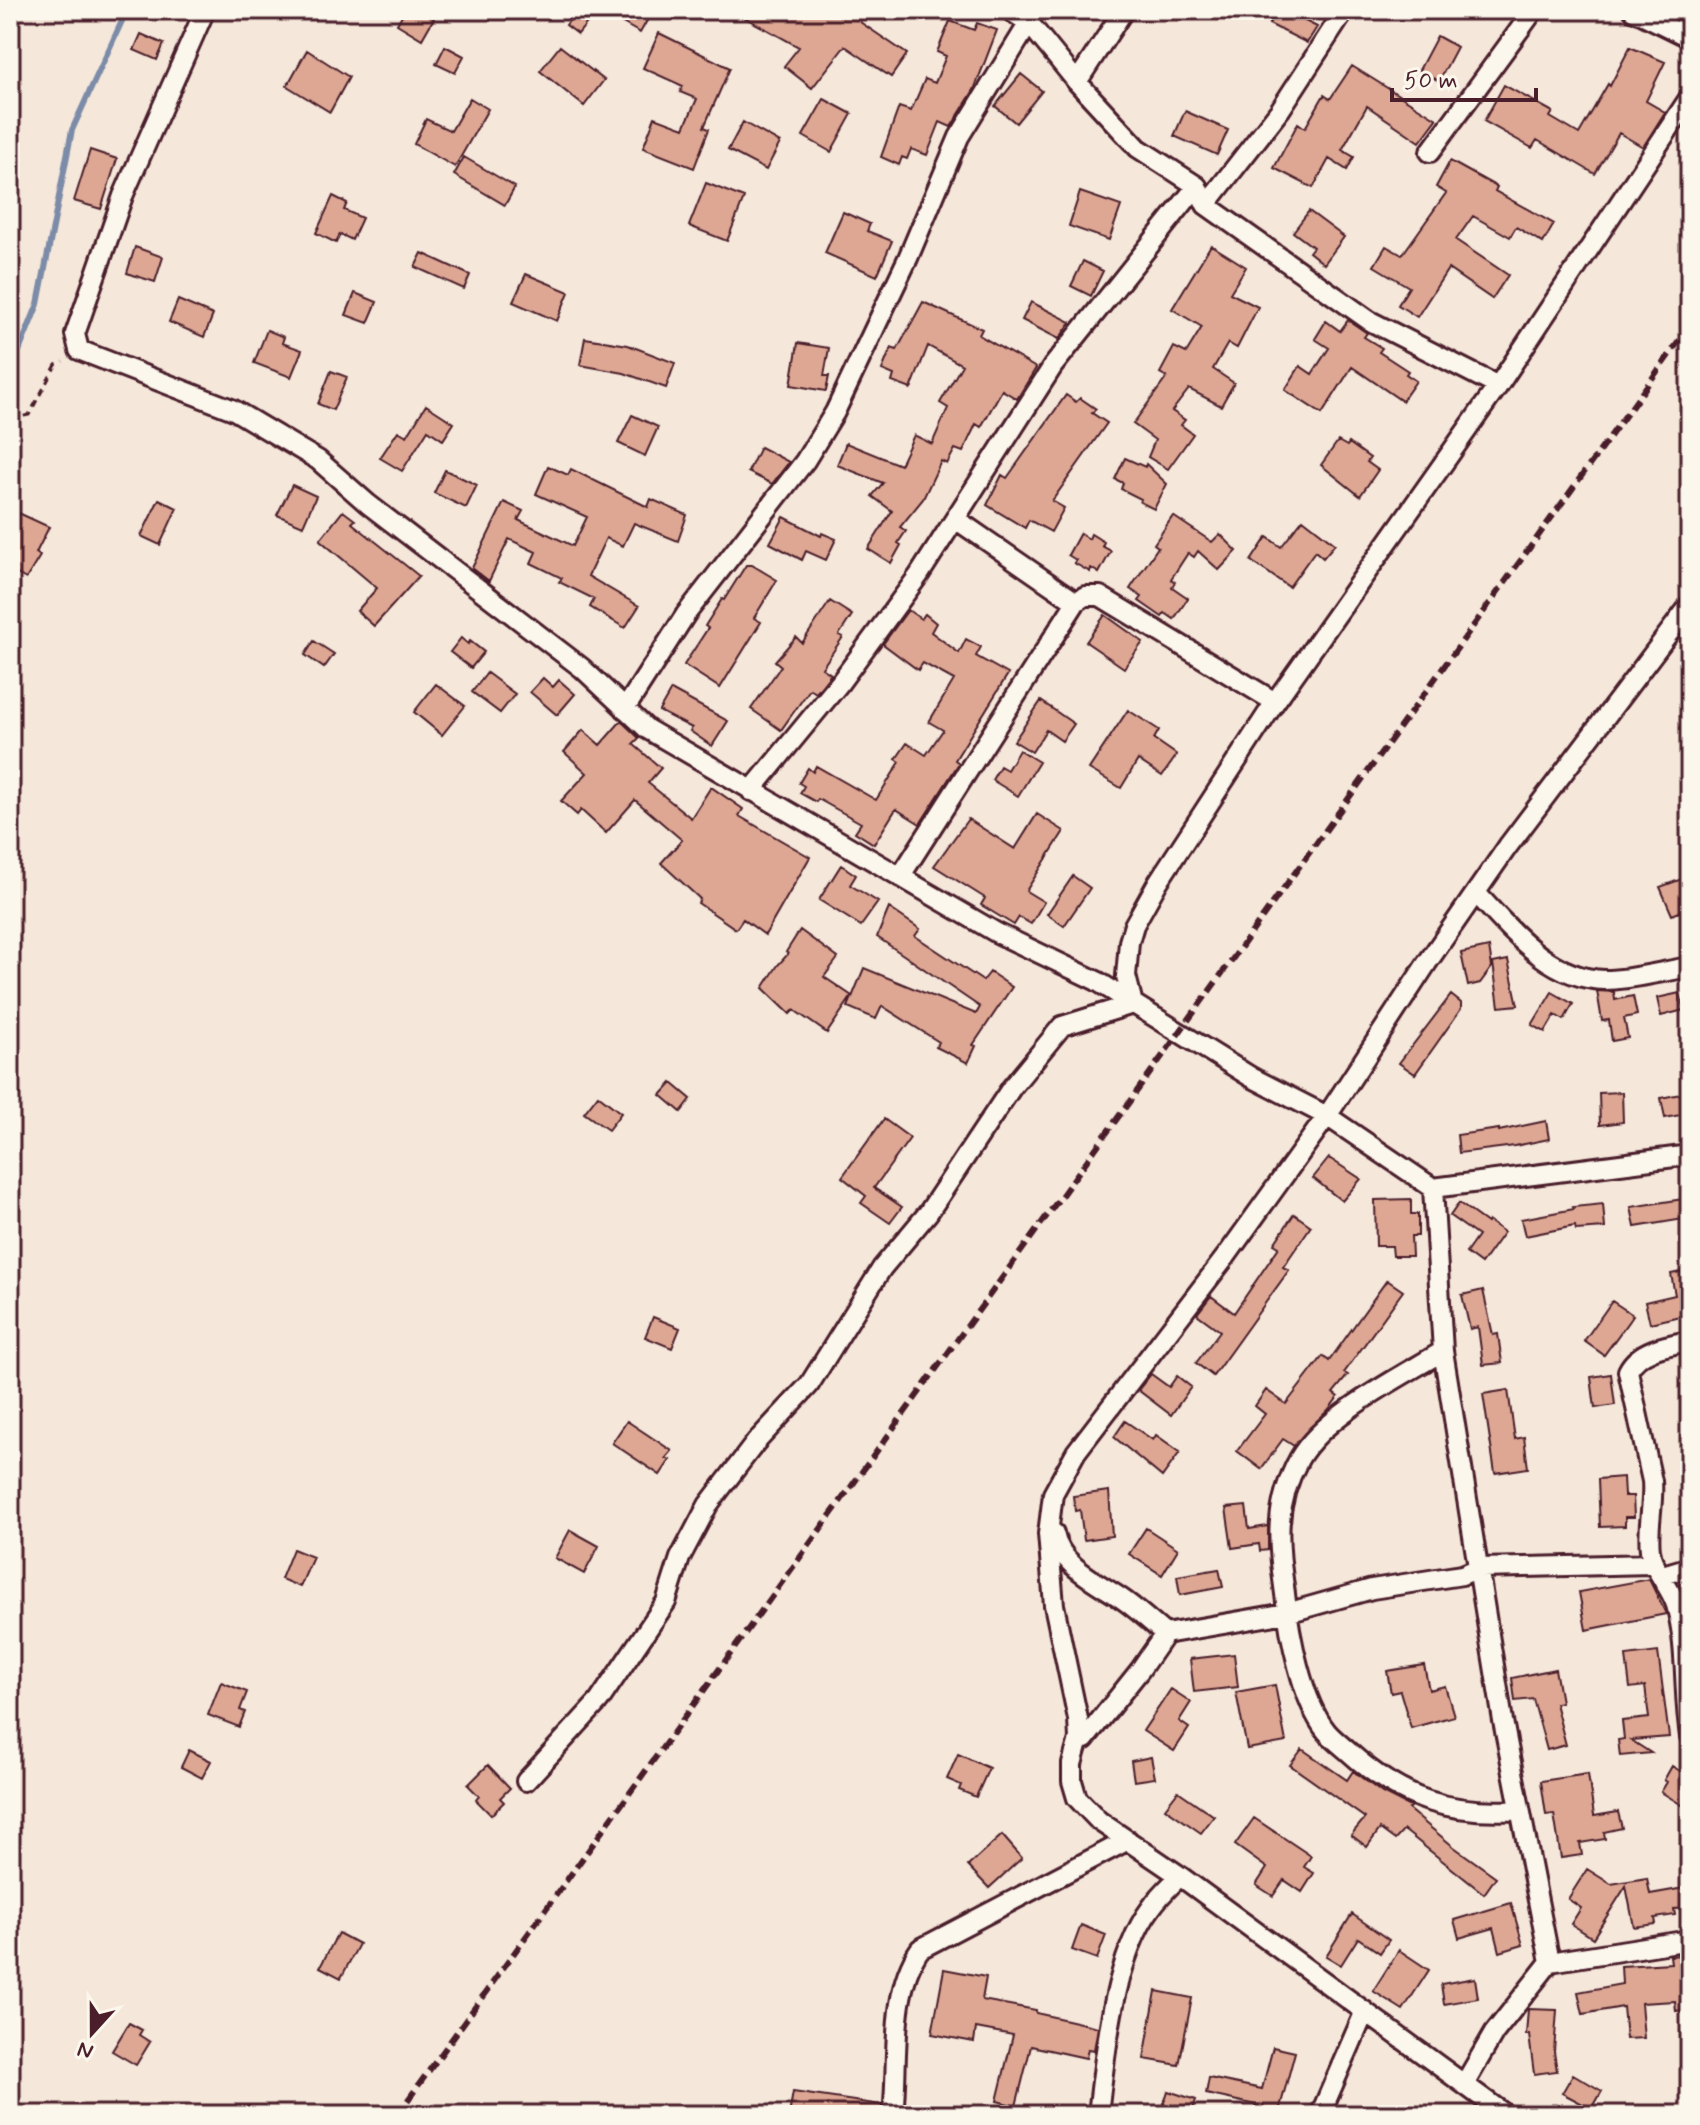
<svg xmlns="http://www.w3.org/2000/svg" width="1700" height="2125" viewBox="0 0 1700 2125" font-family="Mynerve,sans-serif">
	<rect width="100%" height="100%" fill="#f5e7da"/>
	<filter id="ink" filterUnits="userSpaceOnUse"><feTurbulence type="fractalNoise" baseFrequency=".0125" numOctaves="2"/><feDisplacementMap in="SourceGraphic" scale="16" xChannelSelector="R" yChannelSelector="G"/><feConvolveMatrix kernelMatrix="1 2 1 2 8 2 1 2 1" color-interpolation-filters="sRGB"/></filter>
	<g filter="url(#ink)">
		<g fill="none" stroke-linecap="round" stroke-linejoin="round">
			<path stroke="#7b8ba8" stroke-width="6" d="M10,373l28,-69 34,-174 55,-120"/>
		</g>
		<path fill="#dda793" stroke="#4a1f2b" stroke-width="2" d="M405,10h16l13,8 -12,21 -25,-15z
			M577,10h20l-19,24 -12,-9z
			M600,10h37l12,7 -9,16z
			M731,10h135l-6,12 47,32 -16,23 -46,-31 -33,42 -28,-22 15,-19z
			M1276,10h7l34,17 -10,16 -38,-19z
			M950,21l24,9 3,-7 20,7 -23,60 -23,37 -11,-5 -13,33 -16,-6 -4,10 -5,-2 -3,8 -18,-8 18,-50 12,4 14,-32 10,4 11,-27 -9,-4z
			M659,33l71,35 -26,59 5,2 -15,39 -51,-20 12,-31 29,11 13,-29 -17,-7 3,-6 -40,-18z
			M141,34l23,10 -7,16 -23,-10z
			M1437,36l20,11 -18,34 -20,-11z
			M445,46l19,10 -9,17 -19,-9z
			M560,46l44,34 -20,26 -44,-35z
			M1630,47l35,15 -19,39 19,11 -22,35 -24,-14 -24,41 -58,-34 -5,8 -48,-27 20,-36 49,27 -3,5 29,17 29,-50 2,2z
			M307,50l42,27 -19,35 -43,-26z
			M1352,66l85,53 -17,23 -53,-36 -25,44 12,7 -7,13 -18,-11 -16,29 -39,-20 24,-45 7,5 19,-33 6,4z
			M1021,74l21,17 -26,32 -21,-17z
			M470,98l18,11 -33,58 -41,-23 12,-25 25,12z
			M824,99l28,15 -21,38 -28,-16z
			M1185,111l43,19 -11,25 -43,-19z
			M743,122l37,21 -14,27 -38,-20z
			M90,150l27,9 -16,50 -27,-8z
			M464,157l51,30 -10,18 -51,-30z
			M1450,161l47,26 -2,4 59,33 -11,19 -27,-16 -6,10 -37,-21 -17,24 52,35 -16,24 -44,-30 -31,48 -19,-12 11,-18 -35,-21 12,-20 16,9 44,-62 -10,-6z
			M706,183l38,15 -17,43 -38,-15z
			M1080,192l41,14 -12,34 -40,-14z
			M333,196l14,7 -3,7 18,8 -10,22 -12,-6 -4,9 -20,-10z
			M1309,211l35,26 -20,27 -15,-12 4,-5 -20,-15z
			M843,212l27,12 -3,7 25,10 -15,35 -52,-23z
			M1211,245l35,22 -16,26 28,14 -21,41 -9,-5 -15,26 21,14 -13,23 -32,-17 -17,22 13,9 -4,5 12,9 -25,35 -20,-12 7,-17 -22,-16 34,-47 -7,-4 14,-26 12,6 16,-26 -30,-18z
			M135,247l28,10 -8,25 -28,-9z
			M422,253l48,22 -6,14 -49,-22z
			M1083,261l20,10 -12,25 -20,-10z
			M526,274l43,18 -12,29 -44,-19z
			M355,293l22,9 -9,21 -22,-8z
			M178,300l35,15 -9,22 -35,-15z
			M923,302l59,27 -3,6 57,33 -19,31 -15,-9 -21,37 -5,-3 -13,28 -8,-3 -8,15 -6,-3 -18,38 -23,28 6,4 -8,12 3,2 -10,18 -23,-14 24,-38 -20,-15 11,-13 -46,-18 9,-22 54,22 14,-30 18,9 16,-36 -8,-5 22,-38 -34,-19 -17,43 -19,-7 2,-7 -12,-5 9,-22 6,2z
			M1031,302l40,20 -12,17 -37,-19z
			M1348,320l19,13 -3,4 18,11 -3,4 29,19 -2,3 10,7 -14,20 -50,-34 -30,47 -37,-24 15,-24 12,8 17,-26 -14,-9 11,-18 14,10z
			M267,330l17,7 -2,6 20,7 -11,27 -37,-14z
			M585,338l43,7 47,18 -9,25 -42,-15 -44,-8z
			M798,343l31,5 -5,28h5l-3,15 -35,-6z
			M331,371l16,6 -14,33 -15,-6z
			M1066,395l10,7 4,-4 16,11 -4,4 15,10 -55,78 12,7 -13,24 -22,-12 -4,8 -38,-23 15,-30 5,3z
			M426,405l28,18 -11,17 -15,-10 -26,41 -22,-13 18,-27 9,5z
			M632,415l26,12 -13,29 -27,-13z
			M1338,441l9,5 2,-3 21,15 -3,4 11,8 -18,26 -39,-31z
			M760,447l29,15 -17,22 -24,-12z
			M1125,458l20,9 1,-3 21,20 -13,25 -14,-7 1,-3 -20,-10 2,-6 -8,-4z
			M548,466l20,9 3,-6 77,38 3,-8 36,16 -9,26 -44,-18 -11,23 -17,-8 -18,38 51,30 -14,22 -35,-21 4,-8 -35,-17 3,-4 -31,-15 5,-11 -27,-13 -20,42 -17,-13 32,-66 19,9 -5,9 55,26 14,-29 -51,-23z
			M445,470l32,15 -11,23 -32,-15z
			M292,485l24,11 -13,30 -26,-11z
			M159,499l18,9 -17,37 -19,-9z
			M10,509l39,18 -13,26 4,3 -14,23 -16,-9z
			M343,511l12,9 -3,3 67,53 -45,50 -17,-15 20,-23 -57,-48z
			M1173,516l39,26 8,-8 17,17 -18,19 -21,-19 -4,6 -6,-4 -17,26 4,3 -3,5 16,11 -14,21 -9,-6 -3,4 -23,-16 3,-4 -12,-8 28,-42 -4,-3z
			M784,517l37,19 1,-3 14,6 -10,21 -20,-9 -4,9 -32,-17z
			M1303,519l32,25 -12,14 -8,-7 -26,36 -38,-26 16,-24 14,10z
			M1080,533l9,6 2,-5 13,8 -2,4 9,5 -12,22 -8,-5 -1,4 -16,-9 2,-3 -8,-5z
			M746,565h6l25,15 -23,38 7,4 -41,66 -36,-23 24,-37 -3,-2 17,-27 2,1z
			M830,601l22,14 -13,20 4,2 -21,31 9,6 -15,19 -6,-4 -29,41 -30,-21 30,-43 -6,-5 21,-24 6,6z
			M908,610l13,9 4,-5 11,9 -5,9 28,21 7,-14 15,8 -5,9 32,18 -53,86 4,3 -39,61 -24,-15 -22,35 -19,-12 6,-9 -43,-24 -2,3 -16,-9 4,-7 -5,-3 9,-15 5,4 3,-6 60,34 24,-38 -4,-3 11,-16 19,12 17,-25 -14,-8 25,-42 -31,-17 -5,7 -35,-26z
			M1105,615l38,27 -19,26 -38,-26z
			M461,638l7,6 2,-3 14,11 -13,16 -21,-16z
			M314,641l20,13 -10,14 -19,-13z
			M487,673l28,21 -15,19 -28,-21z
			M543,678l10,9 6,-7 16,14 -18,21 -27,-23z
			M436,684l29,22 -23,29 -28,-23z
			M671,690l57,31 -16,25 -22,-15 2,-3 -33,-17z
			M1041,701l33,23 -12,17 -16,-11 -14,22 -18,-11z
			M1128,710l31,20 -5,9 23,16 -15,21 -24,-16 -17,28 -32,-19z
			M621,721l18,17 -6,6 28,24 -13,15 43,35 20,-31 32,22 -4,7 71,41 -45,78 -22,-16 -7,10 -38,-26 2,-4 -39,-36 21,-23 -47,-40 -29,33 -25,-23 -4,5 -16,-14 26,-28 -23,-21 19,-22 17,15z
			M1019,750l20,12 -21,34 -26,-16 8,-14 7,4z
			M1037,814l27,17 -38,60 18,11 -13,22 -12,-7 -5,8 -33,-20 4,-7 -51,-32 34,-47 47,30z
			M841,865l15,10 -6,10 28,17 -17,24 -42,-26z
			M1073,876l17,12 -26,38 -17,-12z
			M1690,876v32l-18,7 -12,-28z
			M889,908l31,21 -5,7 68,45 7,-9 22,15 -39,58 3,1 -8,17 -32,-16 3,-5 -57,-36 -6,13 -28,-12 16,-39 112,46 4,-7 -103,-70z
			M800,930l38,28 -14,19 28,19 -25,37 -33,-23 -4,4 -27,-26 15,-23 10,-11 -2,-2z
			M1489,947l3,20 -12,16 -12,3 -7,-33z
			M1508,960l10,45 -19,2 -6,-44z
			M1597,991l17,1 1,8 18,-4 4,19 -13,3 4,20 -16,3 -3,-21 -7,1z
			M1552,992l21,12 -9,16 -9,-5 -10,17 -13,-7z
			M1680,993l4,17 -23,6 -4,-18z
			M1451,995l10,8v6l-46,65 -16,-11z
			M672,1083l19,16 -10,13 -20,-17z
			M1622,1092l1,30 -23,3 -1,-32z
			M1690,1092v21l-25,5 -4,-20z
			M598,1095l23,18 -13,17 -24,-17z
			M884,1119l26,19 -36,50 28,19 -12,16 -29,-20 5,-7 -24,-19z
			M1546,1121l3,18 -34,7 -56,7 -2,-18 42,-6v2z
			M1329,1158l32,21 -19,22 -29,-23z
			M1690,1198v20l-55,9 -4,-20z
			M1411,1199v15h7v22h-7l1,20h-19l-1,-10h-16l-1,-46z
			M1459,1203l28,20 1,-2 16,11 -23,32 -15,-11 12,-17 -28,-20z
			M1603,1204l2,24 -29,2 -1,-4 -50,10 -4,-17 53,-10 -1,-2z
			M1294,1214l17,12 -28,41 6,3 -76,106 -17,-13 24,-32 -23,-17 14,-18 23,17 45,-66 -5,-3z
			M1685,1271l5,23v25l-9,1 -1,-4 -30,7 -5,-21 30,-7 -4,-21z
			M1387,1280l16,11 -59,82 4,2 -15,18 5,4 -9,12 -35,37 -11,-7 -22,30 -24,-18 28,-37 -10,-8 11,-16 20,14 37,-48 6,5z
			M1483,1290l10,45 5,-1 4,29 -19,2 -5,-38 -8,2 -8,-34z
			M1612,1301l21,14 -29,40 -20,-14z
			M653,1317l27,11 -8,20 -27,-11z
			M1151,1374l18,13 8,-11 14,11 -20,28 -33,-25z
			M1611,1374l4,31 -20,3 -4,-31z
			M1508,1390l7,49 9,-2 4,31 -33,5 -12,-79z
			M627,1421l45,30 -6,7 4,2 -10,15 -48,-32z
			M1125,1421l28,19 3,-5 24,17 -18,25 -48,-40z
			M1623,1477l1,19h9l1,21h-9v9l-25,1 -2,-48z
			M1109,1491l3,45 -28,4 -4,-30 -5,1 -2,-15z
			M1246,1506l3,23 19,-3v24l-8,1 -1,-7 -27,4 -6,-40z
			M1146,1528l32,21 -16,26 -33,-21z
			M570,1530l29,16 -15,28 -29,-16z
			M293,1549l20,8 -13,30 -19,-8z
			M1219,1569l4,18 -43,8 -3,-19z
			M1649,1579l17,35 -80,16 -7,-38z
			M1658,1652l11,85 -38,3 20,13 -31,3 -2,-16 6,-1 -2,-18 27,-3 -4,-32 -15,2 -4,-32z
			M1234,1654l4,33 -44,5 -4,-33z
			M1424,1665l5,25 16,-4 9,30 -43,12 -11,-37 -9,2 -4,-22z
			M1555,1669l6,33 -6,1 11,42 -19,5 -14,-51 -18,2 -3,-23z
			M221,1682l26,10 -7,18 5,2 -6,15 -31,-12z
			M1275,1685l11,57 -39,7 -11,-57z
			M1171,1689l20,13 -12,19 10,7 -15,23 -31,-20z
			M1302,1749l45,31 6,-9 29,22 28,14 -2,2 46,38 42,30 -12,17 -80,-64 -9,10 -15,-11 -13,18 -16,-12 14,-17 -75,-53z
			M189,1750l22,11 -9,17 -21,-11z
			M958,1754l31,14 -13,29 -17,-7 2,-5 -14,-6z
			M1151,1757l4,21 -21,3 -3,-20z
			M488,1765l22,23 -10,10 4,4 -13,13 -15,-15 3,-4 -11,-11z
			M1672,1766l18,11v33l-29,-18 6,-10 -3,-2z
			M1588,1774l6,42 24,-4 4,16 -18,4 1,7 -25,4 2,12 -21,3 -7,-44 -8,1 -5,-34z
			M1178,1791l36,25 -13,17 -36,-25z
			M1254,1818l57,38 -7,11 10,6 -12,19 -18,-12 -11,16 -17,-11 11,-17 -32,-23z
			M1002,1835l20,23 -33,30 -21,-22z
			M1587,1869l24,15 36,-6 3,16 40,-7v21l-16,1 1,6 -20,3 1,6 -22,3 -8,-41 -33,52 -22,-14 10,-16 -13,-9z
			M1511,1903l12,42 -23,7 -6,-24 -35,10 -5,-18z
			M1352,1914l37,26 -9,13 -22,-15 -17,27 -15,-9z
			M1081,1925l25,10 -9,24 -25,-9z
			M338,1933l21,11 -18,34 -21,-11z
			M1399,1950l30,20 -26,40 -30,-19z
			M1690,1954v55l-14,2 -1,-10 -34,2 3,35 -18,1 -3,-32 -40,7 -5,-22 44,-8 -1,-18 50,-3 -1,-7z
			M944,1969l42,8 -4,23 54,10v3l62,14 -4,23 -6,-1 -2,9 -55,-12 -15,60 -19,-5 16,-66 -37,-7 -2,14 -42,-8z
			M1475,1978l3,20 -34,6 -3,-20z
			M1156,1991l36,7 -13,67 -35,-6z
			M1528,2009l29,1 -3,42 3,19 -23,3 -5,-39h-3z
			M129,2023l13,7 -3,5 11,7 -14,23 -24,-14z
			M1273,2047l22,5 -17,63h-25l3,-10 -50,-11 3,-16 53,11z
			M1573,2074l29,17 -10,18 -30,-16z
			M1168,2091l28,9 -5,15h-31z
			M793,2092l89,13 -1,10h-92z"/>
		<g fill="none" stroke-linecap="round" stroke-linejoin="round">
			<defs>
				<path id="street" d="M205,10l-82,186 -48,138 4,16 155,60 84,50 50,44 214,164 65,61 350,204 100,48 154,96 76,39 106,72 257,-33
					M1009,10l20,13 48,59 61,66 59,38 9,19 164,116 128,65
					M1633,10l57,28
					M1077,82l47,-72
					M1430,152l104,-142
					M1206,205l74,-95 65,-100
					M957,520l119,82
					M625,709l61,-95 119,-153 30,-49 73,-154 51,-121 70,-114
					M751,791l88,-107 80,-109 134,-209 144,-180
					M900,877l176,-275 9,-6h15l175,106
					M1476,893c35,37 73,86 129,87 27,0 58,-9 85,-13
					M1433,1188l10,163 60,370 47,241
					M1690,1341c-22,4 -51,8 -62,30l24,110c2,23 -5,46 -2,69 2,20 20,35 26,55 12,43 7,88 14,131
					M1443,1351c-44,27 -119,64 -144,108 -26,48 -21,84 -14,135 4,39 17,108 42,138 6,7 15,14 22,20 53,48 101,63 171,58
					M1054,1533c6,34 46,50 71,68 14,10 27,22 40,33
					M1663,1575l27,-8
					M1079,1739h6l55,-69 25,-36 122,-21 85,-24 90,-14 17,-7 173,-4
					M526,1781l73,-80 67,-99 14,-44 28,-53 48,-63 53,-57 73,-117 46,-55 84,-126 50,-61 71,-22 -7,-28 3,-34 5,-17 24,-43 117,-180 223,-316 192,-289
					M1465,2083l29,-50 56,-71 140,-22
					M893,2115c6,-51 -4,-122 27,-166l208,-109
					M1098,2115c7,-60 16,-158 53,-207 8,-12 19,-22 29,-32
					M1320,2115l45,-104
					M1506,2115l-326,-239 -81,-55 -22,-23 -5,-17v-17l7,-25 -1,-20 -24,-114 -6,-71 5,-40 23,-42 151,-197 100,-139 100,-153 81,-117 182,-241"/>
			</defs>
			<use href="#street" stroke="#4a1f2b" stroke-width="24"/>
			<path stroke="#4a1f2b" stroke-width="3" stroke-dasharray="8 6" stroke-linecap="butt" d="M10,419l19,-4 27,-50 7,-4"/>
			<use href="#street" stroke="#fbf7ec" stroke-width="18"/>
			<path stroke="#4a1f2b" stroke-width="6" stroke-dasharray="12 6" stroke-linecap="butt" d="M397,2115l1293,-1789"/>
		</g>
	</g>
	<rect width="1700" height="2125" fill="none" stroke="#fbf7ec" stroke-width="40"/>
	<rect x="20" y="20" width="1660" height="2085" fill="none" stroke="#4a1f2b" stroke-width="3" filter="url(#ink)"/>
	<g transform="translate(92 2033) rotate(201)" stroke="#fbf7ec" stroke-width="6" paint-order="stroke">
	<path d="M0-6L14 30L0 20L-14 30Z" fill="#4a1f2b"/>
	<text y="-12" font-size="22" font-weight="bold" text-anchor="middle" fill="#4a1f2b">N</text>
	</g>
	<path d="M1392 88v12h144v-12" fill="none" stroke="#4a1f2b" stroke-width="4"/>
	<text x="1404" y="88" font-size="24" fill="#4a1f2b" stroke="#fbf7ec" stroke-width="6" paint-order="stroke">50 m</text>
</svg>
